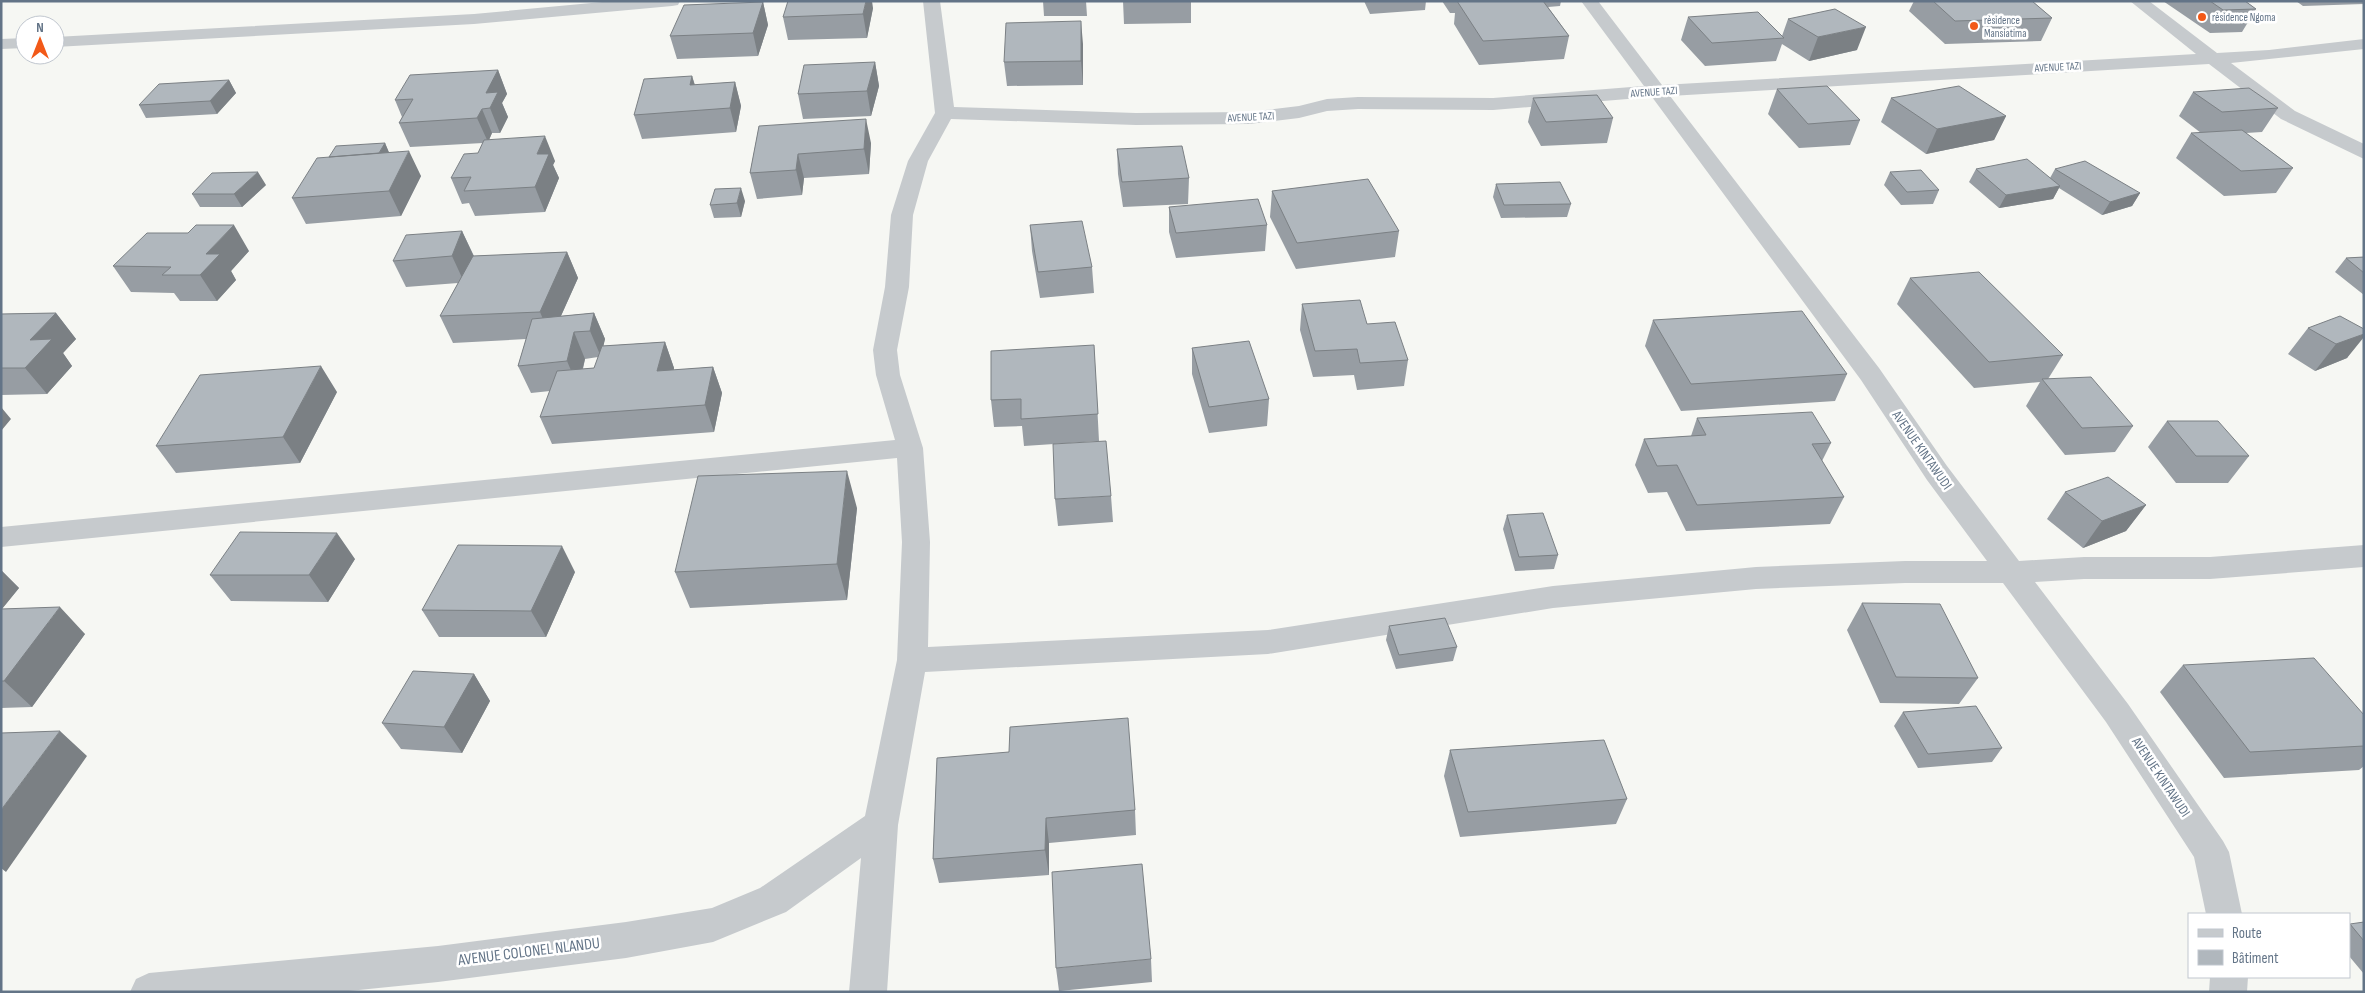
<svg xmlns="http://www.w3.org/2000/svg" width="2365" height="993" viewBox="0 0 2365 993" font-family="'Sofia Sans Condensed',sans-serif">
	<rect width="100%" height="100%" fill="#f6f7f3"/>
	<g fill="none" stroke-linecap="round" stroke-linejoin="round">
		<path fill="#c6cacd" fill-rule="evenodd" d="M613,1h67l-2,4 -6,1 -198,18 -419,23v-10l419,-23z
			M923,1h17l14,106 182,6 113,-1 50,-6 28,-7 31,-2 135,1 151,-12 -63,-85h17l64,84 534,-31 -66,-53h19l68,52 52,-3 95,-11v10l-133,14 64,48 69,33v15l-83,-40 -72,-55 -539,32 209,272 68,98 72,95 65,-4h126l154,-12v22l-154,12h-126l-49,3 93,122 95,137 6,11 13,62h-36l-12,-57 -88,-135 -103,-139h-98l-149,6 -203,19 -285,46 -343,18 -27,153 -11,167h-38l12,-134 -75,54 -73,30 -87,16 -188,24 -99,10h-209l6,-13 13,-6 289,-27 188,-24 86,-14 48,-20 105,-72 32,-156 5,-118 -5,-84 -896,89v-20l894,-87 -19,-65 -3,-25 12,-63 6,-72 17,-54 27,-48zM1652,97l209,283 66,100 60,81h-82l-149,6 -203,19 -285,44 -340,17 2,-105 -7,-94 -23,-73 -3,-25 12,-63 4,-72 15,-54 23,-42 185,6 113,-1 50,-6 28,-7 31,-2 135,1z
			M25,38v10l-24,1v-10z
			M2210,977h38l-1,15h-38z"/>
	</g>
	<path fill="#979da3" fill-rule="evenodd" d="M1043,1h43l1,15h-43z
		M1123,1h68v22l-67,1z
		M1364,1h62l-1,9 -55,4z
		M1442,1h119l-1,5 -12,1 21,29 -5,23 -85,6 -25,-41 1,-11h-5z
		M1914,1h118l20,17 -11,23 -96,3 -36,-33z
		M2163,1h82l11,8 -14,23 -32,1z
		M2296,1h68v3l-61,2z
		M763,2l5,23 -10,31 -81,3 -7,-23z
		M873,8l-6,30 -79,2 -5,-23z
		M1688,17l94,19 6,-17 69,31 -48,11 -27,-17 -6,17 -71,5 -24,-26z
		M1083,44v41l-76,1 -3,-24z
		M875,62l4,24 -8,30 -68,3 -5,-25z
		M498,70l9,24 -5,9 6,14 -8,16h-8l-3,7 66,21 -2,4 6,13 -14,34 -70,4 -6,-13 -7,1 -11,-26 27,-25 5,-10 -73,4 -11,-24 3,-6 -7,-17z
		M692,76l3,9 40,-3 6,24 -5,26 -94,7 -8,-24z
		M229,80l7,13 -19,21 -71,4 -7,-13z
		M1777,89l83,31 -10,25 -51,3 -31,-34z
		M2193,92l85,16 -16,24 -16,1 47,35 -17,25 -52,3 -48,-38 15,-25h10l-22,-17z
		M1533,98l80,20 -6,25 -66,3 -13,-24z
		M1891,98l115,18 -12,24 -68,14 -45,-32z
		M759,126l112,17 -2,31 -65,4 -2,17 -45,4 -7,-26z
		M385,143l4,10 32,23 -20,40 -95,8 -14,-26 37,-41z
		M1117,149l72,29 -1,26 -65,3 -5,-33z
		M1976,169l74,9 5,-9 85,24 -8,13 -30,9 -43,-27 -6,11 -54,9 -30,-26z
		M1890,172l49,18 -6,14 -32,1 -17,-20z
		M1496,184l75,20 -4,13 -66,1 -8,-21z
		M266,185l-24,22h-42l-8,-13z
		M1272,191l127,40 -4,26 -99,12 -26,-52z
		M745,201l-4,16 -27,1 -4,-13z
		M1169,207l98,18 -2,26 -89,7 -7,-26z
		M1030,225l62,42 2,26 -54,5 -8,-47z
		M462,231l12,25 93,-4 11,26 -17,38 33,-3 11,26 -2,7 62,-4 9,26v2l39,-3 9,26 -8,39 -162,12 -12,-27 10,-26 -19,2 -13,-27 8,-27 -73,4 -13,-27 18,-33 -52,4 -13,-26zM598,357l-4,11 -11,1 2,-10z
		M249,251l-18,20 5,9 -19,21h-37l-6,-8 -43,-1 -18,-26z
		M2364,257v38l-29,-23 11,-14z
		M1910,278l153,77 -15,24 85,47 -18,26 -50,3 -39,-49 14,-24 -66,6 -77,-84z
		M1302,304l65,20 41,36 -4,26 -47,4 -3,-15 -41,2 -13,-47z
		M56,313l20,26 -13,14 9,13 -25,28 -46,1v-81z
		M1653,320l194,54 -12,27 -154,10 -36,-65z
		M2308,328l56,1 -17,29 -32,13 -27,-17z
		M1094,345l5,96 -75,5 -2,-20 -28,1 -3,-27z
		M1192,348l77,51 -2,27 -58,7 -17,-59z
		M337,392l-37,71 -124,10 -20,-27z
		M1697,418l134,25 -9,18 22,36 -14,27 -144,7 -19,-39 -19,1 -13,-28 9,-26 47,-3z
		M2167,421l82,35 -21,27h-52l-28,-36z
		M2065,492l81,13 -20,26 -43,17 -36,-29z
		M1111,496l2,26 -55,4 -3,-27z
		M857,508l-10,92 -157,8 -15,-36z
		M1507,515l51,40 -4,14 -39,2 -12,-42z
		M355,559l-27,43 -97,-1 -21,-26z
		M1,570l18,18 -17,21 83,25 -53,73 -31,1z
		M575,572l-29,65h-107l-17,-27z
		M1862,603l116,75 -19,26 -79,-1 -33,-73z
		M1389,626l68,21 -4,14 -57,8 -10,-29z
		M2183,665l181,50v51l-5,4 -135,8 -64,-86z
		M474,674l16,27 -28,52 -61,-4 -19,-26z
		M1903,712l99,36 -10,14 -74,6 -24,-42z
		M1450,750l177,49 -11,25 -156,13 -16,-61z
		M937,758l198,52 1,25 -87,8v32l-110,8 -6,-24z
		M2364,922v52l-15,-18v-31z
		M1151,959l1,23 -93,9 -3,-23z"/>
	<path fill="#7b8084" d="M866,1h6l1,7 -6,30 -4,-24z
		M763,2l5,23 -10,31 -5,-23z
		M1081,21l2,23v41l-2,-24z
		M1866,27l-9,23 -48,11 9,-24z
		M875,62l4,24 -8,30 -4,-25z
		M498,70l9,24 -5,9 6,14 -8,16 -10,-25 -4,-15z
		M692,76l7,24 -9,-15z
		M229,80l7,13 -19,21 -7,-13z
		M735,82l6,24 -5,26 -6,-24z
		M482,109l10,24 -4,9 -11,-24z
		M2006,116l-12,24 -68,14 11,-25z
		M866,119l5,24 -2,31 -5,-25z
		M545,136l10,25 -2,4 6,13 -14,34 -10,-25 2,-33z
		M385,143l6,14 -15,2z
		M409,151l12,25 -20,40 -12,-25z
		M798,154l6,24 -2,17 -6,-25z
		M258,172l8,13 -24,22 -8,-13z
		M2060,186l-7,13 -54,9 7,-13z
		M741,188l4,13 -4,16 -4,-14z
		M2140,193l-8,13 -30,9 8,-13z
		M234,225l15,26 -18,20 5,9 -19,21 -17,-26 6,-21z
		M462,231l12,26 -10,25 -12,-26z
		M567,252l11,26 -27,60 -11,-26z
		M56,313l20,26 -13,14 9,13 -25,28 -22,-26 5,-28z
		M594,313l11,26 -4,18 -11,-26z
		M574,332l11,27 -7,28 -11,-26z
		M2364,334v3l-17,21 -32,13 21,-27z
		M665,342l9,26 -7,29 -10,-26z
		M321,366l16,26 -37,71 -17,-26z
		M713,367l9,26 -8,39 -9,-27z
		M1,407l10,12 -10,12z
		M847,471l10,37 -10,92 -10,-36z
		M2146,505l-20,26 -43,17 19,-27z
		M337,533l18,26 -27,43 -19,-27z
		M562,546l13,26 -29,65 -15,-26z
		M1,570l18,18 -18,22z
		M60,607l25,27 -53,73 -28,-26z
		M474,674l16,27 -28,52 -18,-26z
		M60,731l27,25 -81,116 -5,-4v-58z
		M1046,818l3,25v32l-4,-25z"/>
	<path fill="#b0b7bd" stroke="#7b8084" d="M788,1h78l-3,13 -80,3z
		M1457,1h86l26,35 -86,5z
		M1933,1h99l20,17 -97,3z
		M2210,1h35l11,8 -33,1z
		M763,2l-10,31 -83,3 14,-31z
		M1835,9l31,18 -48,10 -30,-18z
		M1758,12l26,26 -72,5 -24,-26z
		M1081,21v40l-77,1 2,-39z
		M875,62l-8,29 -69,3 6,-29z
		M498,70l-12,23 12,-1 -8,16 -8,1 -5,9 -78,5 14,-24 -18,1 15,-25z
		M692,76l-2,9 45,-3 -5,26 -96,7 10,-36z
		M229,80l-19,21 -71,4 20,-21z
		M1827,86l33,34 -52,4 -31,-35z
		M1959,86l47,30 -69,13 -46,-31z
		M2249,88l29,20 -56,4 -29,-20z
		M1597,95l16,23 -67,4 -13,-24z
		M866,119l-2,30 -66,5 -2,16 -46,3 9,-47z
		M2242,130l51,38 -52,3 -50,-38z
		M545,136l-8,18h12l-14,33 -71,4 7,-14 -20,1 13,-24 14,-1 6,-13z
		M385,143l-6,10 -50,4 7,-11z
		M1182,146l7,32 -67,4 -5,-33z
		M409,151l-20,40 -97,7 25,-40z
		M2027,159l33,27 -54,9 -30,-26z
		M2085,161l55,32 -30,9 -55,-33z
		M1921,170l18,20 -32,2 -17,-20z
		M258,172l-24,22h-42l20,-21z
		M1368,179l31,52 -102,12 -25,-52z
		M1560,182l11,22 -67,1 -8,-21z
		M741,188l-4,15 -27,2 5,-16z
		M1258,199l9,26 -91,8 -7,-26z
		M1082,221l10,46 -54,5 -8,-47z
		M196,225h38l-28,29h14l-20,21h-38l9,-8 -58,-1 34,-33h41z
		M462,231l-10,25 -59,5 13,-26z
		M567,252l-27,60 -100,4 33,-60z
		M2364,257v16l-18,-15z
		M1979,272l84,83 -74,7 -79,-84z
		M1360,300l7,24 28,-2 13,38 -48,3 -3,-14 -42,2 -13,-47z
		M1802,311l45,63 -156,10 -38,-64z
		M56,313l-26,27 22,-1 -27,29h-24v-54z
		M594,313l-4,18 -16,1 -7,29 -49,5 14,-47z
		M2340,316l24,13v5l-28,10 -28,-16z
		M1249,341l20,58 -60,8 -17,-59z
		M665,342l-8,29 56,-4 -8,38 -165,12 17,-46 37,-3 8,-22z
		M1094,345l4,69 -77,5v-20l-30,1v-49z
		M321,366l-38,71 -127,9 44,-71z
		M2091,377l42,49 -51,2 -40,-49z
		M1812,412l19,31 -19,1 32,53 -147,8 -20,-40 -20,1 -13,-27 62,-4 -9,-17z
		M2167,421h51l31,35h-53z
		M1106,441l5,55 -56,3 -2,-55z
		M847,471l-10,93 -162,8 23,-96z
		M2108,477l38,28 -44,16 -37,-29z
		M1543,513l15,42 -39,2 -12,-42z
		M240,532l97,1 -28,42h-99z
		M458,545l104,1 -31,65 -109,-1z
		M1862,603l78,1 38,74 -82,-1z
		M60,607l-56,74h-3v-72z
		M1445,618l12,29 -58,8 -10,-29z
		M2314,658l50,57v31l-114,6 -67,-87z
		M413,671l61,3 -30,53 -62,-4z
		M1976,706l26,42 -74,6 -25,-42z
		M1128,718l7,92 -89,8 -1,32 -112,9 4,-101 72,-6 1,-25z
		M60,731l-59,79v-77z
		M1604,740l23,59 -159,13 -18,-62z
		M1142,864l9,95 -95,9 -4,-96z
		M2364,922v19l-14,-17z"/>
	<g fill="#f25918" stroke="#fff" stroke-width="2">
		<circle cx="2202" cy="17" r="5"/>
		<circle cx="1974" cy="26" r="5"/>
	</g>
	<g text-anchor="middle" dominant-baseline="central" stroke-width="5" stroke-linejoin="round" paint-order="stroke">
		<g font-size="11" fill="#637487" stroke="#fff" text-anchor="start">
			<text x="2212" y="17">résidence Ngoma</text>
			<text x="1984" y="20">résidence<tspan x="1984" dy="13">Mansiatima</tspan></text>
		</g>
		<g font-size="11" fill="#637487" stroke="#fff">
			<text transform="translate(2058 67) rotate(-3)">AVENUE TAZI</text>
			<text transform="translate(1654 92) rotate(-4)">AVENUE TAZI</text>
			<text transform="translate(1251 117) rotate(-3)">AVENUE TAZI</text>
		</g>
		<g font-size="14" fill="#637487" stroke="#fff">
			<text transform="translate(1922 450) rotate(55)">AVENUE KINTAWUDI</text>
			<text transform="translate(2161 777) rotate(56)">AVENUE KINTAWUDI</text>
		</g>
		<g font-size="16" fill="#637487" stroke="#fff">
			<text transform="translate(529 952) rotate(-7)">AVENUE COLONEL NLANDU</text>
		</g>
	</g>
	<rect width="2365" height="993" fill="none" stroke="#637487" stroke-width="5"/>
	<rect x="2188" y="913" width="162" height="65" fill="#ffffff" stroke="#c1c7cf"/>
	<rect x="2198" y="929" width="25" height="8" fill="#c6cacd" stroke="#c1c7cf"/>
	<text x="2232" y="938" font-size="15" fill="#637487">Route</text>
	<rect x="2198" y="950" width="25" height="15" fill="#b0b7bd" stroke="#c1c7cf"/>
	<text x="2232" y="963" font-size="15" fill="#637487">Bâtiment</text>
	<g transform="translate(40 40)"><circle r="24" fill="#ffffff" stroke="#c1c7cf"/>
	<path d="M0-4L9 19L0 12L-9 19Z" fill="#f25918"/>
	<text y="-8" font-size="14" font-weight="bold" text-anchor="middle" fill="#637487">N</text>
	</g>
</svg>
